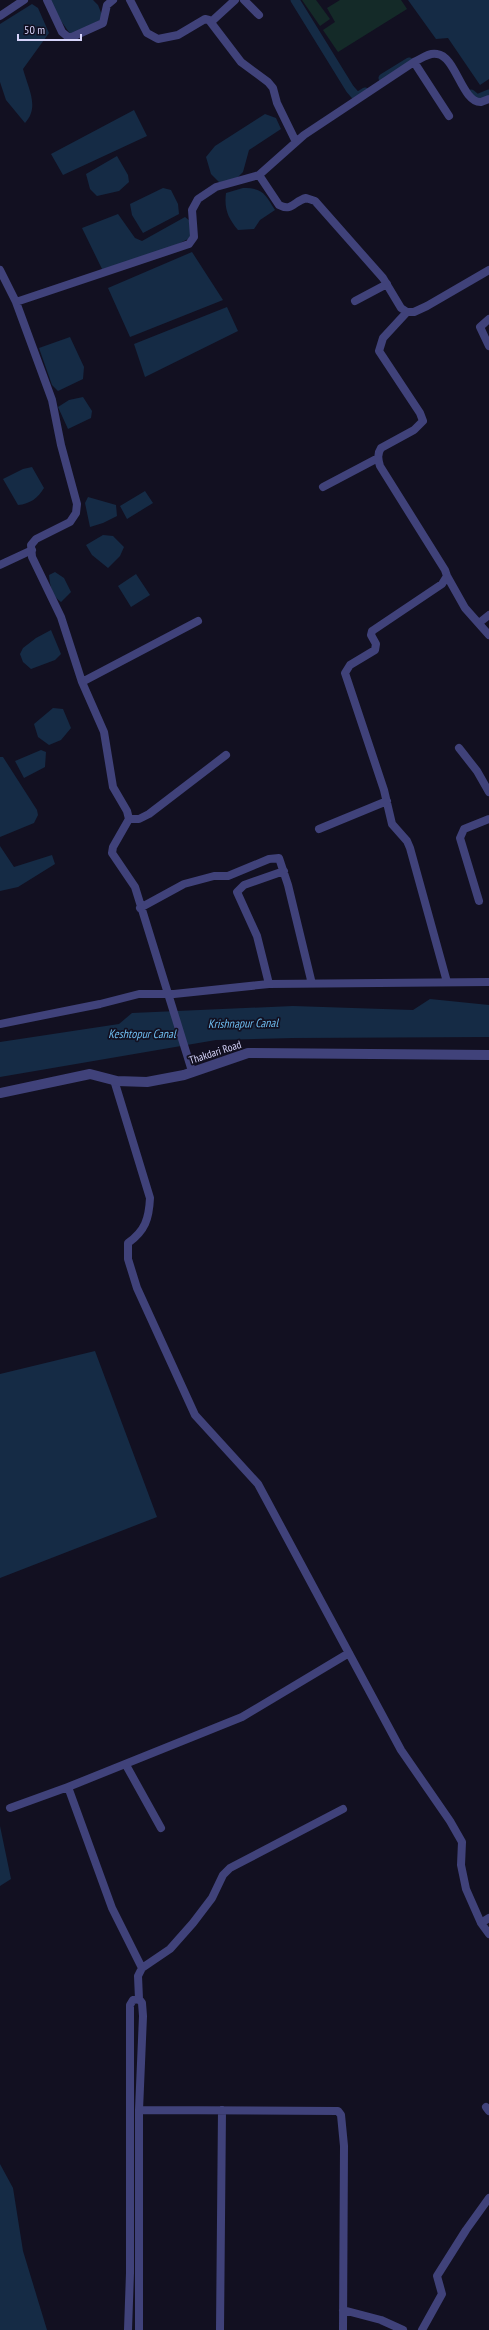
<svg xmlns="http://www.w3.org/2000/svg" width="489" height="2330" viewBox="0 0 489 2330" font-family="'PT Sans Narrow',sans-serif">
	<rect width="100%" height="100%" fill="#121021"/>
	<path fill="#142a28" d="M302,0h14l14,19 -10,7z
		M340,0h61l6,9 -69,43 -15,-22 12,-8 -8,-14z"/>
	<path fill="#152b45" d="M50,0h43l5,5 4,10 -2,5 -29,15 -15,-21z
		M408,0h81v79l-9,6 -32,-47 -12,1z
		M32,4l6,4 11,25 -26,36c5,19 17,38 2,54l-19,-23 -6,-18v-58z
		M134,110l13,26 -84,39 -12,-21z
		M265,114l11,4 5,11 -32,21 -6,22 -8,8 -15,3 -9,-9 -5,-17 9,-11z
		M117,156l11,19 1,7 -10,9 -22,5 -7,-7 -4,-15z
		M163,188l8,2 7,14 1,10 -36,19 -11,-18 -2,-11z
		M243,188c20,0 22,6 32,22l-15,10 -6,9 -16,1c-10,-12 -14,-21 -12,-37z
		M118,214l17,24 7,3 43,-24 5,4v17l-20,10 -67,23 -21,-43z
		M192,252l31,48 -93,37 -22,-49z
		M227,307l11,24 -93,46 -11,-33z
		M70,337l14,30 -1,12 -25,12 -6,-6 -13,-37z
		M83,397l9,14 -1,7 -23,11 -10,-22 11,-7z
		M32,467l12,21c-6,10 -14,16 -26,17l-15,-26 20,-10z
		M145,491l8,12 -26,16 -7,-13z
		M88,497l28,8 1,11 -14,7 -13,4 -5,-24z
		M103,535l10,1 11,11 -4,9 -12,12 -16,-13 -6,-10z
		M55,572l9,6 7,14 -10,10c-9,-6 -11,-16 -12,-27z
		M136,574l14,21 -19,12 -13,-21z
		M51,630l10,24 -6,6 -24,9 -8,-7 -3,-8 3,-6 13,-10z
		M53,708l10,1 8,19 -10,12 -12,5 -11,-8 -4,-13z
		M41,750l5,2 -1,15 -21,11 -9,-17z
		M0,757h3l34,53 1,5 -4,8 -34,14z
		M0,846l14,21 38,-12 3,9 -37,23 -18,4z
		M430,999l59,6v32l-196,1 -77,2 -216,37v-35l119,-18 13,-11 161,-7 120,4z
		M95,1351l62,166 -157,61v-204z
		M0,1826l11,53 -11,7z
		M0,2164l13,24 10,63 24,79h-47z"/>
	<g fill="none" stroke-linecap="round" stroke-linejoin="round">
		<path stroke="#152b45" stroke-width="9" d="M295,0l55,89 7,8 8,-5
			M383,78l26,-16
			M471,94l6,5 12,-5"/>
		<path stroke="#40427a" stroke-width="8" d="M47,0l15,32 6,5h4l31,-14 4,-18 6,-5
			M130,0l17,33 11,6 20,-4 27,-16 4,1 32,42 27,20 5,6 4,15 19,39
			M244,0l15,15
			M0,16l24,-16
			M211,22l24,-22
			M414,62l35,54
			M259,175l20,30c13,7 15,-4 27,-7l9,3 68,77 18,30 6,4h7l13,-6 62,-36
			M0,270l16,32 36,98 9,45 16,59 -1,9 -6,9 -34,17 -5,6 1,12 29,60 21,65 22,50 9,55 14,24 2,8 -16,28 -1,6 23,34 57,184
			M355,301l32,-17
			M16,302l173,-58 5,-7 -2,-27 6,-11 18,-12 43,-12 45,-40 110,-73c7,-3 15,-10 23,-8 19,2 25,49 44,48l8,-3
			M407,312l-24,26 -4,13 41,62 3,8 -9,9 -33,18c-4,6 -3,11 -1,18l65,104 2,6 -5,8 -70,47 -1,4 5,9 -1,6 -25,15 -5,8 39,117 8,34 15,17 3,7 37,134
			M489,319l-9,8 9,19
			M323,487l55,-29
			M0,565l32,-15
			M447,576l18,32 24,27
			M479,623l10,-8
			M82,682l116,-61
			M459,748l18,23 12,21
			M129,819h10l10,-5 77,-59
			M319,829l68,-28
			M479,901l-19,-63 4,-9 25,-10
			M140,908l44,-24 30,-8h14l41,-17 10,-1 9,27 24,99
			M269,984l-12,-48 -20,-44 7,-7 40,-14
			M0,1024l100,-20 39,-10h35l95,-10 220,-2
			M114,1080l36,118c-1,21 -5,33 -22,45v16l9,29 58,127 63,69 143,266 49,71 12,21 -1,23 5,24 15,34 8,11
			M126,1765l35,63
			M10,1808l58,-21
			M481,1923l8,-5
			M142,1968l-30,-60 -44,-121 174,-70 107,-64
			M139,1999l-1,-23 4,-8 28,-19 23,-26 19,-25 11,-23 7,-7 113,-59
			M486,2107l3,4
			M139,2110l199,1 3,4 3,31 -1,184
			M343,2310l38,10 22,10
			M128,2330l2,-57v-268l3,-5 6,-1 3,4 1,13 -4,94v220
			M220,2330l2,-220
			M422,2330l20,-36 -5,-18 29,-46 23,-32"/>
		<path stroke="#40427a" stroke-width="10" d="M0,1093l90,-19 27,7 30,1 37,-7 64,-22 241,2"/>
	</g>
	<g text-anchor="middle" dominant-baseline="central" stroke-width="3.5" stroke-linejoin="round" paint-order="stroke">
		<g font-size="11" fill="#d6d4fa" stroke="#121021">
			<text transform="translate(215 1052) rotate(-18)">Thakdari Road</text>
		</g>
		<g font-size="12" font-style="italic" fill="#6ebbee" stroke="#121021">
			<text transform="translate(243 1023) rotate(-1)">Krishnapur Canal</text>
			<text x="142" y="1033">Keshtopur Canal</text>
		</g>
	</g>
	<path d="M18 34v6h63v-6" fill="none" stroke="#d6d4fa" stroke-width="2"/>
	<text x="24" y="34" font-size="12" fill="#d6d4fa" stroke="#121021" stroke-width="3" paint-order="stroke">50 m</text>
</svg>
